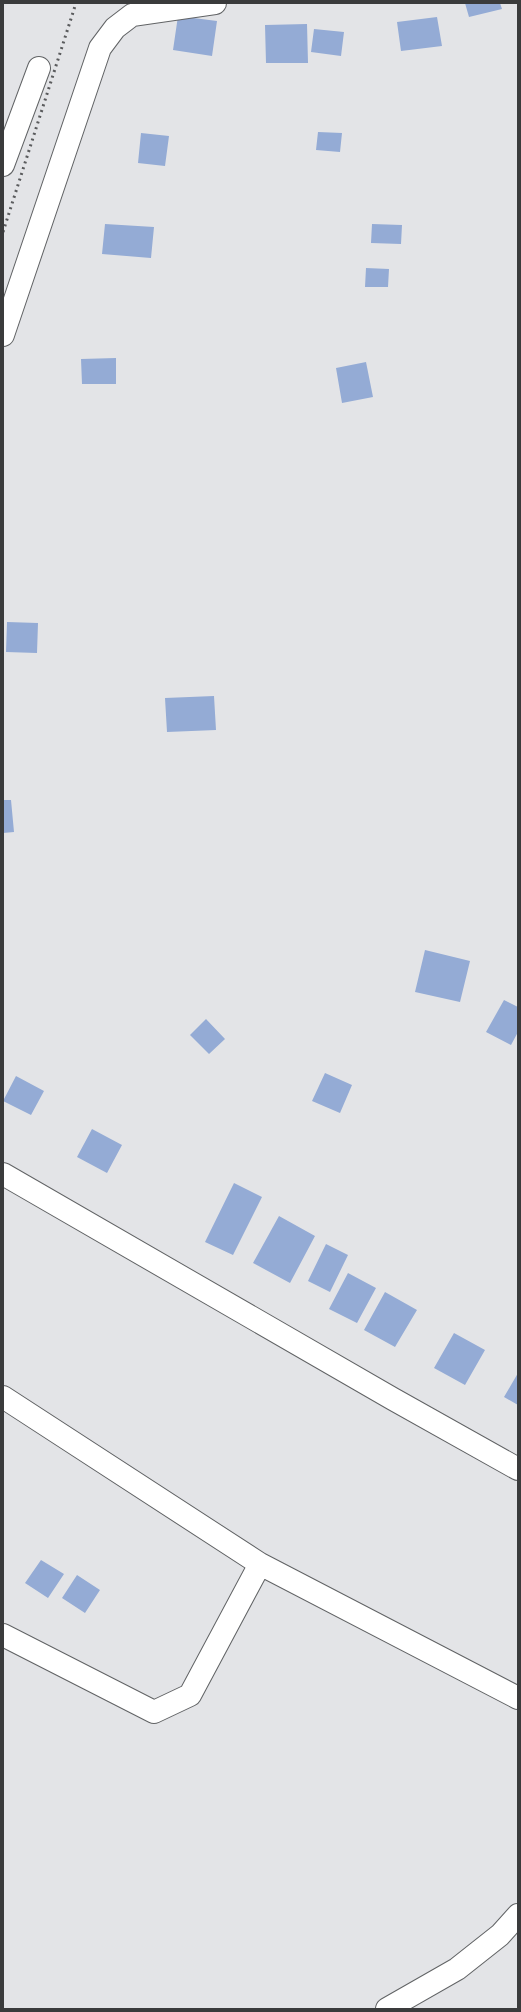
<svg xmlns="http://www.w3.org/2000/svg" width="521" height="2012" viewBox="0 0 521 2012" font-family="'Times New Roman',serif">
	<rect width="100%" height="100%" fill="#e3e4e7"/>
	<path fill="#94abd5" d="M465,3h35l2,6 -33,8z
		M178,16l39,5 -5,35 -39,-6z
		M437,17l5,29 -41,5 -4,-29z
		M307,24l1,39h-42l-1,-38z
		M314,29l30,3 -3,24 -30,-4z
		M318,132l24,1 -2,19 -24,-2z
		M141,133l28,3 -4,30 -27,-3z
		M105,224l49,3 -3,31 -49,-4z
		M372,224l30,1 -1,19 -30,-1z
		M366,268l23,1 -1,18h-23z
		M116,358v26h-34l-1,-25z
		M366,362l7,35 -31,6 -6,-35z
		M7,622l31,1 -1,30 -31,-1z
		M214,696l2,34 -49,2 -2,-34z
		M3,800h8l3,32 -11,1z
		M425,950l45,11 -10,41 -45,-10z
		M504,1000l14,7v25l-7,13 -25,-13z
		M206,1019l19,20 -16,15 -19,-19z
		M325,1073l27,12 -12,28 -28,-12z
		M16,1076l28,15 -13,24 -28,-14z
		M92,1129l30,16 -15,28 -30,-16z
		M234,1183l28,14 -29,58 -28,-13z
		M279,1216l36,20 -25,47 -37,-20z
		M326,1244l22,11 -18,37 -22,-11z
		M348,1273l28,15 -19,35 -28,-14z
		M385,1292l32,18 -22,37 -31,-17z
		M454,1333l31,17 -20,35 -31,-17z
		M518,1373v32l-14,-8z
		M41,1560l23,14 -16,24 -23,-15z
		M77,1575l23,15 -15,23 -23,-15z"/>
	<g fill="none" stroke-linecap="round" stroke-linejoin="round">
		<defs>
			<path id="minor" d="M3,165l36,-97
				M3,335l97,-287 15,-20 17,-13 83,-12
				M3,1174l390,225 125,70
				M3,1397l257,167 258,134
				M3,1635l151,77 36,-17 70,-131
				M387,2009l70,-40 43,-34 18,-20"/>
		</defs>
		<use href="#minor" stroke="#616365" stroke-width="24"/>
		<use href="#minor" stroke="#fff" stroke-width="22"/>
		<path stroke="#5a5b5d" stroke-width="3" stroke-dasharray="2 4" stroke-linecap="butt" d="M3,232l73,-229"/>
	</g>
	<rect width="521" height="2012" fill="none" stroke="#3a3b3c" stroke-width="8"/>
</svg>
